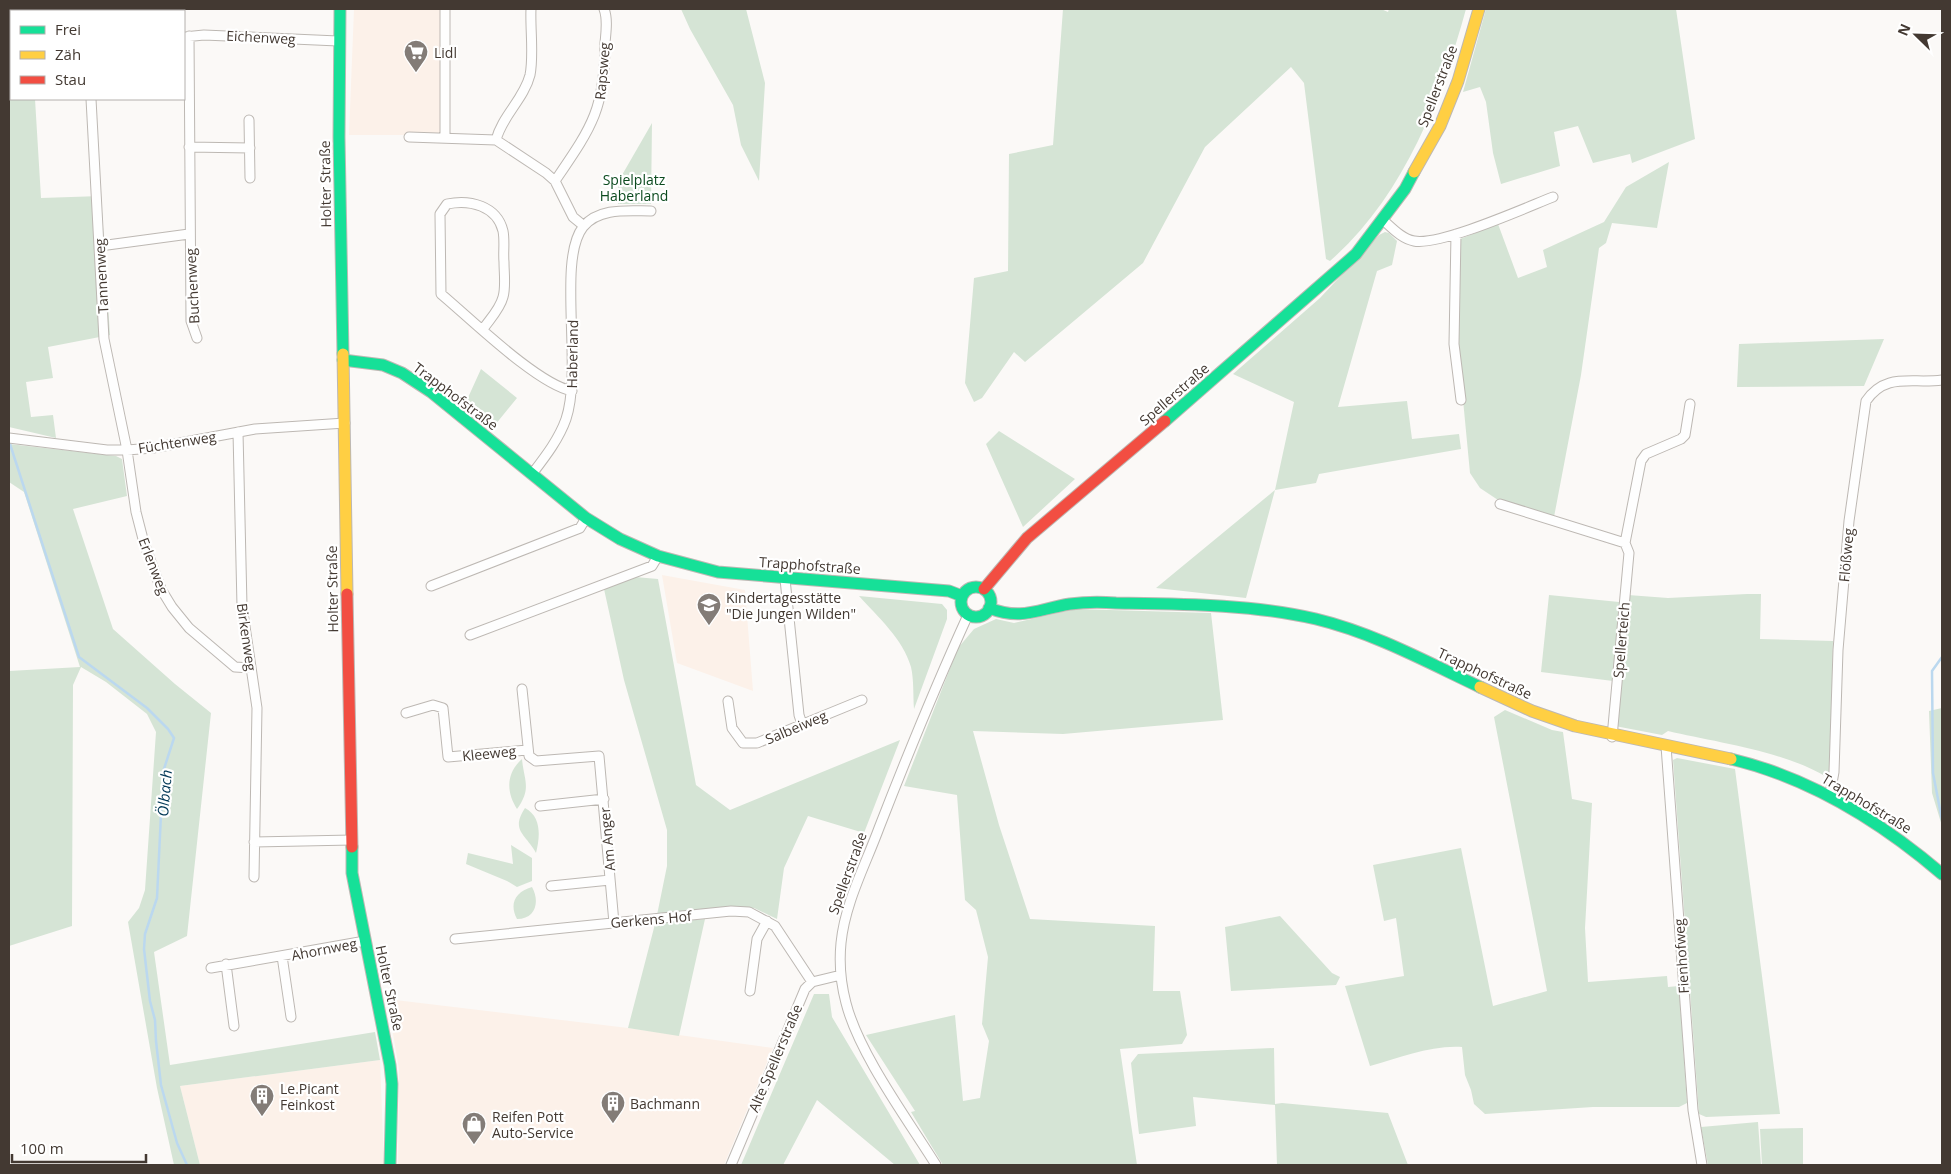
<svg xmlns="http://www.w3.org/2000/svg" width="1951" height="1174" viewBox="0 0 1951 1174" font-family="'Open Sans',sans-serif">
	<rect width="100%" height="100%" fill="#fbf9f7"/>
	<path fill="#fcf1e9" d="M354,9h87v126h-92z
		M662,575l83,15 8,101 -76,-28z
		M387,999l241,29 145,20 -49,117h-326l1,-96z
		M380,1060l4,105h-184l-20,-79z"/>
	<path fill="#d5e4d5" d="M9,9h21v2h-19v88h24l6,99 60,-2 9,139 -62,12 5,31 -27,4 5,35 22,-2 3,23 -47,-11z
		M681,9h65l19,74 -6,98 -18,-36 -8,-40 -43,-76z
		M1063,9h318l7,3 1,-3h77c-25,91 -63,188 -136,252l-4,-2 -22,-176 -13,-16 -86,80 -62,116 -118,99 -11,-10 -32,46 -8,4 -9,-19 9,-105 34,-7 1,-117 44,-9z
		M1486,9h190l19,130 -63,24 -2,-9 -37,9 -15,-37 -24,6 6,34 -59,18 -8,-31 -7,-51 -6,-15 -17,5z
		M652,123l-1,81h-33v-22z
		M1669,162l-12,66 -45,-5 -6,20 -7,5 -18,127 -27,142 -56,-17 -18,-12 -10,-15 -13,-136 3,-98 38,-15 20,54 29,-11 -4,-17 61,-28 22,-35z
		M1385,232l4,1 8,8 -5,24 -15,6 -39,136 69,-6 5,38 47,-5 2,15 -142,25 -3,9 -41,7 -29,108 -90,-10 119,-98 19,-88 -61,-28 87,-76 59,-63z
		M1884,339l-20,47 -127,1 2,-43z
		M481,369l36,29 -22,27 -29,-23z
		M999,431l76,48 -52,48 -37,-83z
		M9,444l107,12 6,3 5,37 -54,13 40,120 62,55 36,29 -24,223 -33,16 16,113 205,-33 5,28 -200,26 20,79h-26l-17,-77 -29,-166 11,-14 6,-18 11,-158 -9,-18 -41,-32 -25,-15 -8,18 -1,241 -63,20v-275l71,-4 -56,-175 -15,-10z
		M635,577l23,2 38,206 34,25 170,-70 -36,93 -56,-17 -24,52 -7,51 -23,-11 -97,7 10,-49v-36l-43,-150 -20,-91z
		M1747,594h14l-1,45 73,2 -3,131 -2,6c-40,-26 -113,-36 -160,-47l-6,4 -47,-9 13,-131 40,3z
		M1549,595l70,7 -6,79 -72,-9z
		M859,596l83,8 5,6v9l-33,90c-1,-13 0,-29 -3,-42 -8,-28 -33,-50 -52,-71z
		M1076,609l135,4 12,107 -160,14 -90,-3 26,94 31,94 125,7 -2,65h27l7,44 -5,9 -62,5 17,116h-194l-32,-53 4,-1 -49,-76 89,-20 8,86 17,-3 9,-57 -7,-17 6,-67 -12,-47 -11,-10 -8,-105 -53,-9 54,-138 16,-19 22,-10 18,4z
		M1942,708v118l-10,-33 -3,-82z
		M1505,710l47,20 11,2 9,67 20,4 -7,125 3,54 79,-6 1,11 11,-1 8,117 -8,4h-86l-108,7 -11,-10 -3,-14 -6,-15 -3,-28c-31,-2 -62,11 -92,19l-25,-80 59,-10 -8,-58 -12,3 -11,-56 88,-17 32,158 54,-15 -53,-274z
		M1677,758l58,11 45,345 -74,3 -7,-3 -26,-354z
		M522,759c2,22 10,29 -5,50 -11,-17 -11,-36 5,-50z
		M525,808c17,9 15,29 11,45 -10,-19 -26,-22 -11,-45z
		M511,845l21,13v23l-15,6 -10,-6 -41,-17 2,-11 45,11z
		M532,887c8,14 4,32 -15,32 -8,-15 -2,-27 15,-32z
		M1280,916l52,57 8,4 -4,8 -105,6 -6,-64z
		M705,919l-26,117 -51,-8 27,-104z
		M814,994h15l3,23 88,148h-25l-78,-65 -34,65h-42z
		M1274,1048l1,56 7,-1 106,10 20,52h-131l-2,-60 -82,-8 3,29 -57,8 -8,-71 7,-9z
		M1758,1122l3,43h-53l-7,-38z
		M1803,1128v37h-41l-2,-36z"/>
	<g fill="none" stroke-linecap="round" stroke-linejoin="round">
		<path stroke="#bbd8ef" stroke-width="2.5" d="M9,441l70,216 68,51 21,21 6,9 -11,34 -6,126 -12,36 -1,15 6,52 5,19 1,21 5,44 16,58 10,22
			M1942,657l-10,14 1,102 9,47"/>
		<defs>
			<path id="street" d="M86,9v2
				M445,9v128
				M189,36l2,285 6,17
				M184,37l20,-2 134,6
				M91,99l13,240 23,111 9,62 8,31 17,46 11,18 17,21 46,39 16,1
				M249,120l1,58
				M409,137l87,3 50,33 9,8 18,36 11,9
				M496,140c6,-24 28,-41 34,-65 4,-19 0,-47 1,-66
				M189,147l61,1
				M555,181c36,-53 50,-71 50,-138 1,-11 3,-24 -1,-34
				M1383,220c9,8 19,19 31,21 26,5 111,-33 139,-44
				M1456,234l-2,110 7,56
				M100,246l89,-12
				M483,329c7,-10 17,-20 20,-32 3,-10 1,-24 1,-35 -1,-9 1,-21 -1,-31 -6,-25 -33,-32 -56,-27l-7,10 1,80c30,25 96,90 131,97
				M238,432l4,174 15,102 -3,169
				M9,438l98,12h20l26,-2 102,-19 90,-6
				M532,474c13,-17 27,-35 34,-55 17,-51 -9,-159 17,-192 16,-20 46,-16 68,-16
				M1500,504l125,39
				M785,579l14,136 3,9
				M431,586l149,-58 6,-10
				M470,635l182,-69 6,-10
				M522,689l7,67 7,5 63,-5 15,167
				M728,701l4,27 11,15h14l105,-43
				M406,713l27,-8 10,3 5,49 79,-7
				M1612,737l17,-184 -4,-10 16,-82 5,-7 35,-15 4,-4 5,-31
				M1666,746l27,364 9,55
				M1830,794l4,-22 4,-122 11,-129 17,-120c20,-29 45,-17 76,-21
				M540,806l64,-7
				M254,842l98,-2
				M551,886l59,-6
				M455,939l276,-28 18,1 26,14 37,56
				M282,956l9,61
				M226,964l8,62
				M211,968l154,-27
				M750,991l7,-52 10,-18
				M731,1165l74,-176 7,-7 29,-7
				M936,1165c-28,-45 -77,-111 -90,-162 -5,-19 -7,-40 -5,-60 4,-40 24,-77 38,-115 28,-72 57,-143 89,-213"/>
			<path id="fast" d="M340,9l-1,128 4,217
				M343,360l40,5 19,8 29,19 155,126 34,21 38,17 60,16 231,19 13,5
				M1165,421l191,-167 49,-65 9,-17
				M961 602a15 15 0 1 1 30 0a15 15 0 1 1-30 0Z
				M989,608c33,13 49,1 81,-4 15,-2 31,-2 46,-1 65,1 136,1 200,16 58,14 111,43 164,68
				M1731,759c80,19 149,62 211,115
				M352,847v26l38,192 2,19 -2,81"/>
			<path id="slow" d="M1414,172l26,-46 18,-45 21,-72
				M343,354l4,240
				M1480,687l52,24 43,15 156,33"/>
			<path id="jam" d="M984,589l43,-51 138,-117
				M347,594l5,253"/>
		</defs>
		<use href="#street" stroke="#bdb8b3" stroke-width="11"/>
		<use href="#fast" stroke="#bdb8b3" stroke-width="13"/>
		<use href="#slow" stroke="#bdb8b3" stroke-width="13"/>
		<use href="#jam" stroke="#bdb8b3" stroke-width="13"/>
		<use href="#street" stroke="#fefefe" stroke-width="9"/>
		<use href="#fast" stroke="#16e098" stroke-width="11"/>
		<use href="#slow" stroke="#ffcf43" stroke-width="11"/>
		<use href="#jam" stroke="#f24e42" stroke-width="11"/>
	</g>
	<defs>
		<symbol id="supermarket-pin" viewBox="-11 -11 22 30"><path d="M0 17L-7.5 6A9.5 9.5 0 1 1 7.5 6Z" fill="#837c77" stroke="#fff"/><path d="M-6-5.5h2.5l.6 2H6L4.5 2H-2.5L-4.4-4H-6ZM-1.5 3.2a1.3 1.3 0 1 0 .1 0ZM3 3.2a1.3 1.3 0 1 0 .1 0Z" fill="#fff"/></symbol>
		<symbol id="school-pin" viewBox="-11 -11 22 30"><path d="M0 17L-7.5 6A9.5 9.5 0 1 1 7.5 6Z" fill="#837c77" stroke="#fff"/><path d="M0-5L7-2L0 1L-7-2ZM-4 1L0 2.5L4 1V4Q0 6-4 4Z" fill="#fff"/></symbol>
		<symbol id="building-pin" viewBox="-11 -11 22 30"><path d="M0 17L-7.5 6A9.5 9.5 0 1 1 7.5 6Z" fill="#837c77" stroke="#fff"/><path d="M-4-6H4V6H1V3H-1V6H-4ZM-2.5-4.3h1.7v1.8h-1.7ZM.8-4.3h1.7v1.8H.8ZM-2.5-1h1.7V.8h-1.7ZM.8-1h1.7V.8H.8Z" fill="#fff"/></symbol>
		<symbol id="shop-pin" viewBox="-11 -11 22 30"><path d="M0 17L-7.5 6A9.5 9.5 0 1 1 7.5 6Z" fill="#837c77" stroke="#fff"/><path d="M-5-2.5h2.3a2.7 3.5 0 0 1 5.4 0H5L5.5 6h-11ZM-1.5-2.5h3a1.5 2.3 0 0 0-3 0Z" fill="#fff"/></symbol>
	</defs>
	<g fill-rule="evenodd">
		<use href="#supermarket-pin" x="402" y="38" width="28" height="38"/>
		<use href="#school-pin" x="695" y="591" width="28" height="38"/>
		<use href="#building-pin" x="248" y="1082" width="28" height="38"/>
		<use href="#building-pin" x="599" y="1089" width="28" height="38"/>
		<use href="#shop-pin" x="460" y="1110" width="28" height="38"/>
	</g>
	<g text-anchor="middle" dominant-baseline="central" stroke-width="4.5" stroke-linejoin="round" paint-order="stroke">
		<g font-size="14" fill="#433932" stroke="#fff">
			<text transform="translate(261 37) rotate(3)">Eichenweg</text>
			<text transform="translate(602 71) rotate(-85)">Rapsweg</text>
			<text transform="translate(1437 86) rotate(-69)">Spellerstraße</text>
			<text transform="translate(325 184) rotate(-91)">Holter Straße</text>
			<text transform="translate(101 276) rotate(-93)">Tannenweg</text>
			<text transform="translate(192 286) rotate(-93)">Buchenweg</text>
			<text transform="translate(572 354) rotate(-89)">Haberland</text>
			<text transform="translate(1174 394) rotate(-41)">Spellerstraße</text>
			<text transform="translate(456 396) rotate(37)">Trapphofstraße</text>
			<text transform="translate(177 442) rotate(-9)">Füchtenweg</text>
			<text transform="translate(1846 555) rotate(-85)">Flößweg</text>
			<text transform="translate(810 565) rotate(4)">Trapphofstraße</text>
			<text transform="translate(154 566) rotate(69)">Erlenweg</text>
			<text transform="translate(332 589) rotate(-91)">Holter Straße</text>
			<text transform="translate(247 637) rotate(82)">Birkenweg</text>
			<text transform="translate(1621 640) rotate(-85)">Spellerteich</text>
			<text transform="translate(1485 673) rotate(25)">Trapphofstraße</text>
			<text transform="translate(796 727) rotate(-23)">Salbeiweg</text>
			<text transform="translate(489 753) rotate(-6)">Kleeweg</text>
			<text transform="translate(1867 803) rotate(31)">Trapphofstraße</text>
			<text transform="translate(607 839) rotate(-95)">Am Anger</text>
			<text transform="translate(847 873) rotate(-70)">Spellerstraße</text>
			<text transform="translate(651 919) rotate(-5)">Gerkens Hof</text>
			<text transform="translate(324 949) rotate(-11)">Ahornweg</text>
			<text transform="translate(1681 956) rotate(-94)">Fienhofweg</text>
			<text transform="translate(390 988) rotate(78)">Holter Straße</text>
			<text transform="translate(775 1058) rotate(-67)">Alte Spellerstraße</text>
		</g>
		<g font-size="14" fill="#433932" stroke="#fff" text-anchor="start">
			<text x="434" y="52">Lidl</text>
			<text x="726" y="597">Kindertagesstätte<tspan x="726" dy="16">"Die Jungen Wilden"</tspan></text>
			<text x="280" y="1088">Le.Picant<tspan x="280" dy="16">Feinkost</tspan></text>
			<text x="630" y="1103">Bachmann</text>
			<text x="492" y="1116">Reifen Pott<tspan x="492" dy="16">Auto-Service</tspan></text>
		</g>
		<g font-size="14" fill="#0c4b1f" stroke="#fff">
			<text x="634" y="179">Spielplatz<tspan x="634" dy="16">Haberland</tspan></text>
		</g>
		<g font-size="15" font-style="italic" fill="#003756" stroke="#fff">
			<text transform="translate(164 793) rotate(-85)">Ölbach</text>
		</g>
	</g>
	<rect width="1951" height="1174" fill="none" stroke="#433932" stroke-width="20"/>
	<rect x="10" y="10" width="175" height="90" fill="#ffffff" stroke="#b4b0ad"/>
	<rect x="20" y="26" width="25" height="8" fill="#16e098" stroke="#b4b0ad"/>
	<text x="55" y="35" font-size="15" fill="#433932">Frei</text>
	<rect x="20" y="51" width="25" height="8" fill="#ffcf43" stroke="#b4b0ad"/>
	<text x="55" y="60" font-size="15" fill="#433932">Zäh</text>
	<rect x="20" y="76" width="25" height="8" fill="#f24e42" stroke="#b4b0ad"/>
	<text x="55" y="85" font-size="15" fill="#433932">Stau</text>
	<g transform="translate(1916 35) rotate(293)" stroke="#ffffff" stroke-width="4" paint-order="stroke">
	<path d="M0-4L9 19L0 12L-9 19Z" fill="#433932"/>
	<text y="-8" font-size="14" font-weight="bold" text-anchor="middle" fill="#433932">N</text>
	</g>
	<path d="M12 1154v8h134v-8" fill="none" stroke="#433932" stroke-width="2.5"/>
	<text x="20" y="1154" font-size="15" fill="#433932" stroke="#ffffff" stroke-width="4" paint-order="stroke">100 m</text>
</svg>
